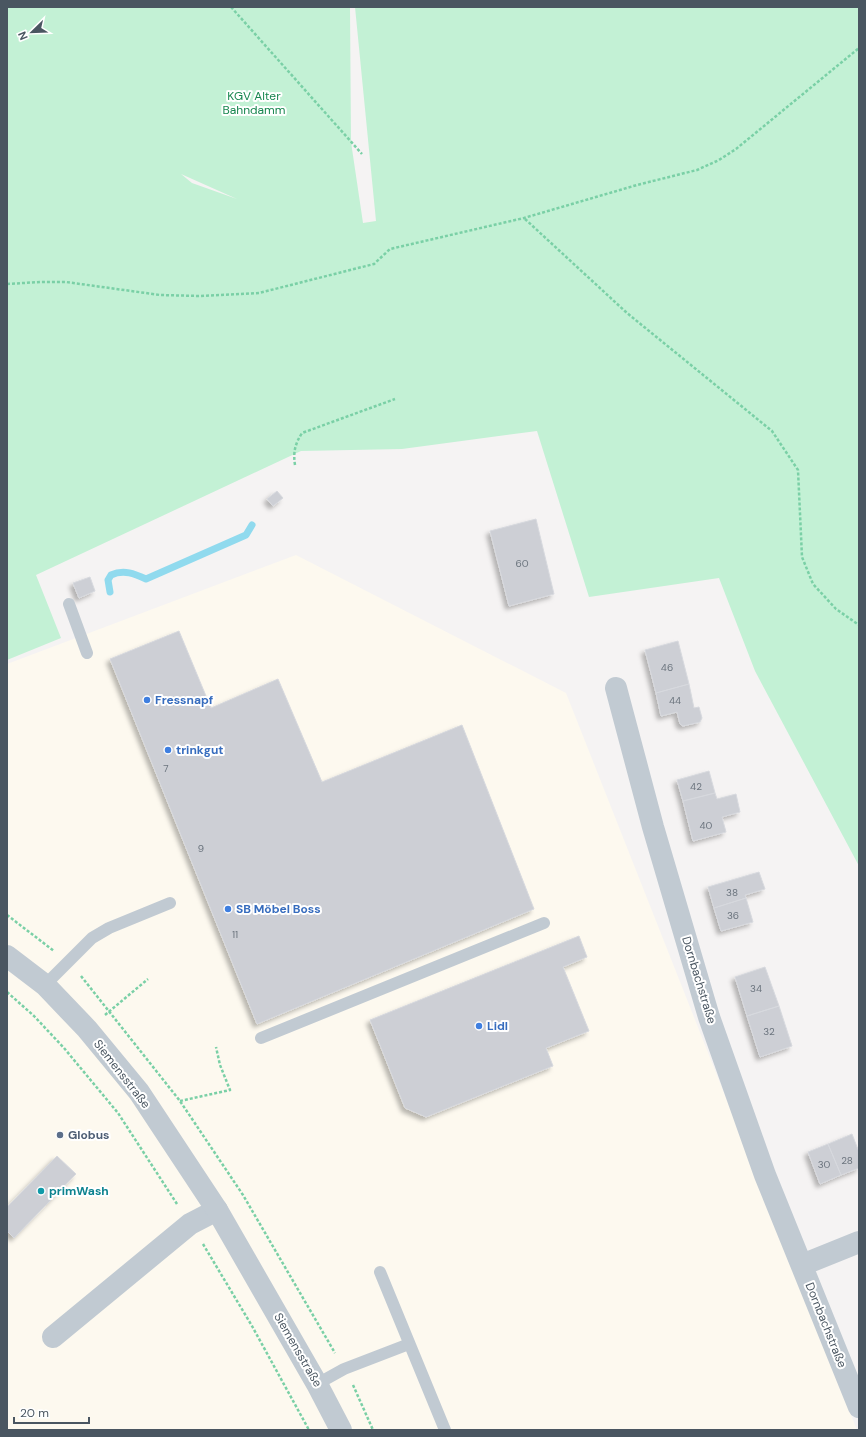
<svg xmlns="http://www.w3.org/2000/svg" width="866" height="1437" viewBox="0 0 866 1437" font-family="'DM Sans',sans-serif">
	<defs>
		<filter id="shadow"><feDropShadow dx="-3.5" dy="3.5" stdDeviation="2" flood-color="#0004"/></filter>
	</defs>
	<rect width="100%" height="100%" fill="#f5f3f3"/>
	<path fill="#fdf9ef" d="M296,555l270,138 291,737h-850v-766z"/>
	<path fill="#c3f1d5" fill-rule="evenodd" d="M7,7h343l1,135 12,81 13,-2 -21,-214h504v859l-104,-195 -36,-93 -130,19 -52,-166 -135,18 -101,2 -265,124 25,63 -54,22zM181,174l56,25 -45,-16z"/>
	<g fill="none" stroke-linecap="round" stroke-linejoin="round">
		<path stroke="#90daee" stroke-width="7" d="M110,592l-2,-12 3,-5c13,-6 24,-1 35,4l100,-44 6,-10"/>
	</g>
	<path fill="#cdcfd5" stroke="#d7d9de" filter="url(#shadow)" d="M277,491l6,7 -10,8 -6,-7z
		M536,519l18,75 -45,12 -19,-75z
		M90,577l5,14 -16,7 -6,-15z
		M179,631l32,77 67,-29 44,103 140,-57 72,184 -277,115 -147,-365z
		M678,641l11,43 -33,9 -11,-43z
		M689,684l5,24 5,-1 3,11 -2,4 -17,4 -3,-2 -3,-12 -16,4 -5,-23z
		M709,771l6,22 -32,8 -6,-21z
		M715,793l2,6 19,-5 4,18 -18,5 4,15 -33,9 -10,-40z
		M759,872l6,17 -20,6 1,3 -32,10 -6,-21z
		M746,898l7,24 -32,9 -7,-23z
		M579,936l8,21 -24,10 26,64 -43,17 7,18 -127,51 -21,-9 -35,-88z
		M765,967l14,39 -32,10 -12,-39z
		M779,1006l13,40 -32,11 -13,-41z
		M852,1134l7,18v16l-18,7 -13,-31z
		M828,1144l13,31 -21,9 -12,-32z
		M57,1156l19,18 -62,64 -7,-7v-24z"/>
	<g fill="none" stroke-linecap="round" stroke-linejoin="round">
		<path stroke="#7ad0a6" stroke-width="2.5" stroke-dasharray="3 2" stroke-linecap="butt" d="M231,7l131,147
			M525,219l102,94 145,118 26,39 4,87 11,27 23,25 23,16
			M7,284l33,-2h26l94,13 39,1 60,-3 115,-29 16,-15 134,-31 113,-33 60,-15 22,-10 17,-11 123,-101
			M295,465c-2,-13 0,-21 7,-32l93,-34
			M7,915l47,36
			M81,976l99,125 63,94 92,158
			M7,992l27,24 30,32 54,65 59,91
			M105,1015l43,-36
			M180,1101l50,-11 -10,-25 -4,-18
			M203,1244l49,82 57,104
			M353,1385l20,45"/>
		<path stroke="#c1cad2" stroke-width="12" d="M69,604l18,49
			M45,985l47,-47 17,-10 61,-25
			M261,1038l283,-115
			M380,1272l65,158
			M317,1384l27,-15 65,-25"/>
		<path stroke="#c1cad2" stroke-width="22" d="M616,688l37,139 56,190 56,158 94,232
			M802,1265l57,-23
			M53,1337l137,-113 27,-14"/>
		<path stroke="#c1cad2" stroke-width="22" d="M7,956l38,29 42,44 52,63 78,118 100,174 24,46"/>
	</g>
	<g fill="#3f7fe0" stroke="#fff" stroke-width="1.5">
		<circle cx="147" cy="700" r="4"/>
		<circle cx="168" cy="750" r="4"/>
		<circle cx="228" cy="909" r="4"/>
		<circle cx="479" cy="1026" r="4"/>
	</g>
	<circle fill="#5c6f8a" stroke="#fff" stroke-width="1.5" cx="60" cy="1135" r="4"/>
	<circle fill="#0f9aa8" stroke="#fff" stroke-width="1.5" cx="41" cy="1191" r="4"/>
	<g text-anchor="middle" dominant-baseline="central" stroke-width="4" stroke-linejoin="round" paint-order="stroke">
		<g font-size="10" fill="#6b747e">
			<text x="522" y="563">60</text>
			<text x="667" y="667">46</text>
			<text x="675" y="700">44</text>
			<text x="166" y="768">7</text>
			<text x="696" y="786">42</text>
			<text x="706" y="825">40</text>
			<text x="201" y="848">9</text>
			<text x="732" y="892">38</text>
			<text x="733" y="915">36</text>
			<text x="235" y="934">11</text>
			<text x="756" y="988">34</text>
			<text x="769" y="1031">32</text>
			<text x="847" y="1160">28</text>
			<text x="824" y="1164">30</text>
		</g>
		<g font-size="12" fill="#17864f" stroke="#fff">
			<text x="254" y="96">KGV Alter<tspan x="254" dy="14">Bahndamm</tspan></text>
		</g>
		<g font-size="12" font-weight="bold" fill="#366cbe" stroke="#fff" text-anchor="start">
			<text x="155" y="700">Fressnapf</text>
			<text x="176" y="750">trinkgut</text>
			<text x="236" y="909">SB Möbel Boss</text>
			<text x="487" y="1026">Lidl</text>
		</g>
		<g font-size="12" fill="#4a5661" stroke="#fff">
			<text transform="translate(699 980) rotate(73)">Dornbachstraße</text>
			<text transform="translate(122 1074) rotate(52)">Siemensstraße</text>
			<text transform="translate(826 1325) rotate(68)">Dornbachstraße</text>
			<text transform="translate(298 1350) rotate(60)">Siemensstraße</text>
		</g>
		<g font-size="12" font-weight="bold" fill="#4e5e75" stroke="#fff" text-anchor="start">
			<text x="68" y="1135">Globus</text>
		</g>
		<g font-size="12" font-weight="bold" fill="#0d838f" stroke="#fff" text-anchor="start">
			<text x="49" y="1191">primWash</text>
		</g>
	</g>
	<rect width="866" height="1437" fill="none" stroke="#4a5661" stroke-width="16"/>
	<g transform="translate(32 32) rotate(247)" stroke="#ffffff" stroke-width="3" paint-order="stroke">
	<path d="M0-3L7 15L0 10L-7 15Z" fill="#4a5661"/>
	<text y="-6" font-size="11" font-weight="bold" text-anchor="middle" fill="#4a5661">N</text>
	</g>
	<path d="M14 1417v6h75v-6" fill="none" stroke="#4a5661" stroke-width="2"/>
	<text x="20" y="1417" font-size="12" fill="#4a5661" stroke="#ffffff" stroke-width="3" paint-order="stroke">20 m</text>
</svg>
